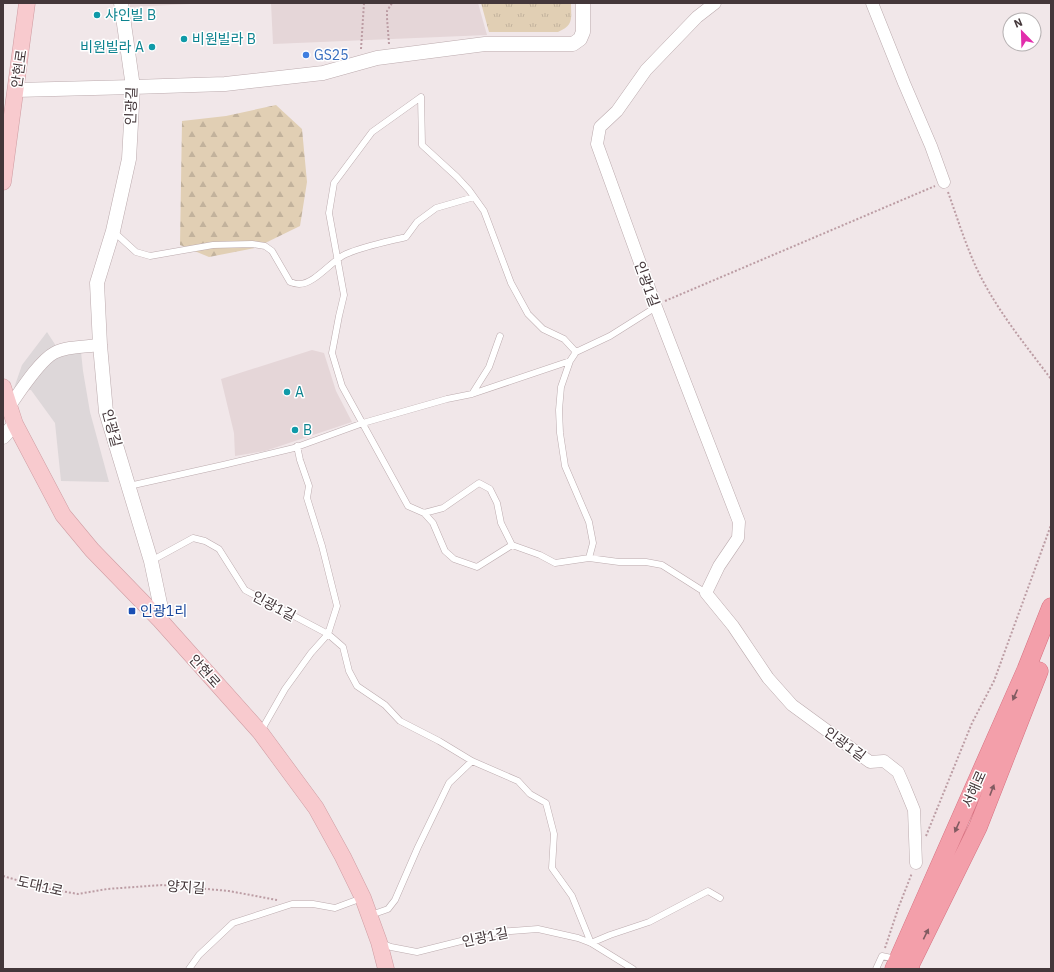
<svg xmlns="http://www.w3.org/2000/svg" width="1054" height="972" viewBox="0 0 1054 972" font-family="'IBM Plex Sans','Noto Sans KR',sans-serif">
	<defs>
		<pattern id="forest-firs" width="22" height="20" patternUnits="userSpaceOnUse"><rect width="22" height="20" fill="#e1cfb4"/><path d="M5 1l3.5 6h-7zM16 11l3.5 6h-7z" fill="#c2b29c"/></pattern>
		<pattern id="park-tufts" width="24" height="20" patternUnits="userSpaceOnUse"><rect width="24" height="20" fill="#e1cfb4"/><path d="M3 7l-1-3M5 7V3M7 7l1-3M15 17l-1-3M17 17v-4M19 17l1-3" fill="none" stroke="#c2b29c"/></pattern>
	</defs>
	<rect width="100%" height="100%" fill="#f1e7e9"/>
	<path fill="#e5d6d8" d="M130,3h80l-80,4z
		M271,3h207l9,32 -214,9z
		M312,350l12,3 12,38 16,31 -87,29 -30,5 -1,-23 -13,-54z"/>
	<path fill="url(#forest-firs)" d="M276,105l26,24 5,53 -7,44 -45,22 -46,9 -29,-12 2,-124 44,-5z"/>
	<path fill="url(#park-tufts)" d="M481,3h90c0,16 3,22 -13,29h-69z"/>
	<path fill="#ddd7d9" d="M47,332l9,14 24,-4 3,29 7,41 19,70 -48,-1 -6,-58 -24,-33 -18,1 9,-26z"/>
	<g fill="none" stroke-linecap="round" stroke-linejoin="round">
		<defs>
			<path id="service" d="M421,97l-49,35 -38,51 -5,30 15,82 -5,21 -7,37 10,33 66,120 16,7 19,-5 36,-25 11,6 7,14 4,20 11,22 28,10 15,8 34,-5 30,4h27l16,3 44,28
				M421,97l1,48 35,32 12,13 15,21 27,72 17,31 15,15 21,10 12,13
				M113,231l23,21 14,4 63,-11 39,-1 13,2 7,5 18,31c3,1 6,2 9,2 16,0 33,-24 47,-30 18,-8 40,-12 60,-17l11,-15 19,-14 38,-11
				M576,352l34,-16 46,-29
				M570,361l-9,26 -2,23 1,23 5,33 24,56 4,21 -4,15
				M472,394l17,-27 11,-31
				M129,486l94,-21 71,-17 69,-25 84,-24 25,-5 98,-33 6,-9
				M424,513l9,10 12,28 9,8 23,8 35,-22
				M151,561l42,-23 12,3 14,8 26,41 83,44 15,13 6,24 8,15 28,19 15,16 39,20 33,20 46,20 12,13 16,9 8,31 -2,34 20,28 19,47
				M261,731l24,-42 26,-36 17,-19 9,-28 -15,-60 -15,-48 2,-12 -9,-26 -3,-14
				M371,915l17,-6 7,-9 23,-53 31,-64 23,-22
				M381,943l10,4 26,5 80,-20 41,-3 40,9 13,5 42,26
				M591,943l19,-8 39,-13 59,-31 12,7
				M189,969l10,-14 34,-32 59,-19h21l22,4 27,-10
				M876,969l6,-13 14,3"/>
			<path id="minor" d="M715,3l-18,14 -51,53 -29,41 -17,16 -3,17 59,163 83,215 -1,16 -19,28 -13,27 27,33 35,52 24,27 78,57 14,-1 14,11 7,16 9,22 2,53
				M872,3l32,80 27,63 13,36
				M9,407c10,-14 30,-46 45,-54 13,-7 31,-6 46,-8"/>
			<path id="tertiary" d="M121,3l12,84 -4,72 -16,72 -16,52 3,62 6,67 45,149 11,52 -2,7
				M16,90l117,-3 92,-3 98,-11 54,-15 108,-14h88l7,-5 3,-7v-29
				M3,437l12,-13"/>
			<path id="secondary" d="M3,182l24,-179
				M3,387l12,37 48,91 29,35 68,70 100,112 56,76 27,49 20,41 16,44 7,27"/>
			<path id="primary" d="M894,969l132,-299 25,-63
				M910,969l1,-6 67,-136 61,-156"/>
		</defs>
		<use href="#service" stroke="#bcabae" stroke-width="7"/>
		<use href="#minor" stroke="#bcabae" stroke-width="13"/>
		<use href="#tertiary" stroke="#bcabae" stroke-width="15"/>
		<use href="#secondary" stroke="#cf9da3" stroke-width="17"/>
		<use href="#primary" stroke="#d67180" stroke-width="19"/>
		<path stroke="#bc9da4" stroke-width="2" stroke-dasharray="2 2" stroke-linecap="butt" d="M389,44l-2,-26v-7l5,-8
			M361,49l3,-46
			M948,192c9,25 17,51 28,75 19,41 48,76 75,112
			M665,301l270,-115
			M926,836l46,-113 22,-42 57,-156
			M3,876l41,12 34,6 29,-5 55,-4 67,6 48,9
			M885,948l14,-42 13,-33"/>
		<use href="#service" stroke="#fff" stroke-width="6"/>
		<use href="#minor" stroke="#fff" stroke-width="12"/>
		<use href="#tertiary" stroke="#fff" stroke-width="14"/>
		<use href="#secondary" stroke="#f8cace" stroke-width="16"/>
		<use href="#primary" stroke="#f39faa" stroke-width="18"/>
	</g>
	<defs><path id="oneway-solid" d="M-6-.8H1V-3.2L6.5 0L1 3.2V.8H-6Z"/></defs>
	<g fill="#815b61">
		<use href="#oneway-solid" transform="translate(1015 695) rotate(114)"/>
		<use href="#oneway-solid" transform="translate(992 790) rotate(-69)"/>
		<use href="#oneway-solid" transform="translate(957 827) rotate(114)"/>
		<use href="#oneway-solid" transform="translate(926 934) rotate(-64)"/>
	</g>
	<g fill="#0f9aa8" stroke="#fff" stroke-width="1.5">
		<circle cx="97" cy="15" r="4"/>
		<circle cx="184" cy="39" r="4"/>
		<circle cx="152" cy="47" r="4"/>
		<circle cx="287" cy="392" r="4"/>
		<circle cx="295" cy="430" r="4"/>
	</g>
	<circle fill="#3f7fe0" stroke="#fff" stroke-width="1.5" cx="306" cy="55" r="4"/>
	<rect fill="#1a4fb4" stroke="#fff" stroke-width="1.5" x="128" y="607" width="8" height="8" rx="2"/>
	<g text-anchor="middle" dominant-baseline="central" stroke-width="3" stroke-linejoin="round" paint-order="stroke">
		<g font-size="14" fill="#0d838f" stroke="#fff" text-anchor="start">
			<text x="105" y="15">샤인빌 B</text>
			<text x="192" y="39">비원빌라 B</text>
			<text x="144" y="47" text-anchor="end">비원빌라 A</text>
			<text x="295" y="392">A</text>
			<text x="303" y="430">B</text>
		</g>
		<g font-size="14" fill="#366cbe" stroke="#fff" text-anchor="start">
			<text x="314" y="55">GS25</text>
		</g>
		<g font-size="14" fill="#44373a" stroke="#fff">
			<text transform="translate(19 69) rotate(-82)">안현로</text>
			<text transform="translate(131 106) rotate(-88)">인광길</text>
			<text transform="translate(647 284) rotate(70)">인광1길</text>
			<text transform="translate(112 428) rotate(75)">인광길</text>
			<text transform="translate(274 606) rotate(28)">인광1길</text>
			<text transform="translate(205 671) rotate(48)">안현로</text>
			<text transform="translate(845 744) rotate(36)">인광1길</text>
			<text transform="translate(974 789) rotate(-66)">서해로</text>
			<text transform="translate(40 886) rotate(13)">도대1로</text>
			<text transform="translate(186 887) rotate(4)">양지길</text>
			<text transform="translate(485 937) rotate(-12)">인광1길</text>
		</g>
		<g font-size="14" fill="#164399" stroke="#fff" text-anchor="start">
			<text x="140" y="611">인광1리</text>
		</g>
	</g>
	<rect width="1054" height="972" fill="none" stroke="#44373a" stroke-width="8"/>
	<g transform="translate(1022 32) rotate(337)"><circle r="19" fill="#ffffff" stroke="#b4afb0"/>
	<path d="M0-3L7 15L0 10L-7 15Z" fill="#e22eac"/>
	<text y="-6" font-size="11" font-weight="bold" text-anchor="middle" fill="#44373a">N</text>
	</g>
</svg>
